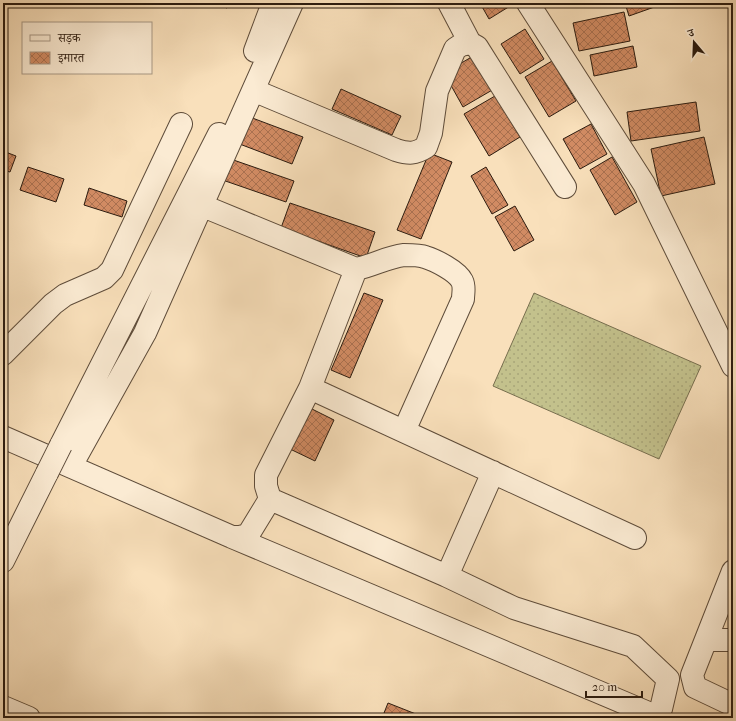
<svg xmlns="http://www.w3.org/2000/svg" width="736" height="721" viewBox="0 0 736 721" font-family="'IM FELL French Canon','Noto Serif Devanagari',serif">
	<defs>
		<pattern id="garden-dots" width="8" height="8" patternUnits="userSpaceOnUse"><rect width="8" height="8" fill="#c3c18c"/><path d="M2 2h.1M6 6h.1" fill="none" stroke="#a8a578" stroke-width="1.8" stroke-linecap="round"/></pattern>
		<pattern id="building-cross-hatch" width="8" height="8" patternUnits="userSpaceOnUse"><rect width="8" height="8" fill="#d18b63"/><path d="M0 0l8 8M0 8l8-8" fill="none" stroke="#aa7150"/></pattern>
	</defs>
	<rect width="100%" height="100%" fill="#f9e0bb"/>
	<filter id="stains"><feTurbulence type="fractalNoise" baseFrequency=".005" numOctaves="4"/><feColorMatrix values="0 0 0 0 .2 0 0 0 0 .09 0 0 0 0 .02 0 0 0 .5 -.17"/></filter>
	<radialGradient id="worn" r=".72"><stop offset=".6" stop-color="#630" stop-opacity="0"/><stop offset="1" stop-color="#630" stop-opacity=".3"/></radialGradient>
	<path fill="url(#garden-dots)" stroke="#776e4e" d="M534,293l167,73 -42,93 -166,-73z"/>
	<path fill="url(#building-cross-hatch)" stroke="#2b1b0f" d="M213,3h16l-2,5z
		M480,3h35l-26,16z
		M625,3h34l1,2 -31,11z
		M624,12l6,29 -51,10 -6,-28z
		M525,29l19,30 -24,15 -19,-30z
		M633,46l4,21 -43,9 -4,-21z
		M475,55l19,34 -31,18 -15,-27 7,-4 -4,-7z
		M552,61l24,40 -27,16 -24,-40z
		M341,89l60,27 -9,19 -60,-26z
		M495,96l25,41 -31,19 -25,-42z
		M696,102l4,29 -69,10 -4,-29z
		M247,116l56,21 -11,27 -55,-21z
		M591,124l16,30 -27,15 -17,-30z
		M704,137l11,47 -54,12 -10,-47z
		M3,151l13,5 -6,16 -7,-2z
		M429,153l23,9 -31,77 -24,-9z
		M219,155l75,26 -8,21 -75,-26z
		M612,157l25,45 -22,13 -25,-45z
		M28,167l36,12 -8,23 -36,-12z
		M486,167l22,38 -16,9 -21,-38z
		M89,188l38,13 -5,16 -38,-12z
		M290,203l85,29 -9,26 -85,-30z
		M515,206l19,34 -20,11 -19,-34z
		M364,293l19,7 -33,78 -19,-8z
		M310,408l24,12 -19,41 -25,-12z
		M388,703l38,15h-44z"/>
	<g fill="none" stroke-linecap="round" stroke-linejoin="round">
		<defs>
			<path id="minor" d="M449,3l21,40
				M528,3l116,181 89,182
				M255,51l18,-48
				M260,93l136,57c13,4 19,4 30,-3l5,-14 6,-42 18,-42 6,-4 9,-2 7,4 88,140
				M203,206l153,63 -46,119 325,150
				M356,269c16,-3 31,-12 48,-14 6,0 16,0 21,2 10,3 32,14 37,24 3,6 1,12 1,18l-59,132
				M3,354l50,-50 12,-9 39,-17 8,-8 69,-146
				M3,437l229,100h8l8,-2 22,-36 -4,-13v-11l44,-87
				M61,445l158,-311
				M71,466l74,-133 147,-330
				M270,499l177,77 46,-104
				M232,537l421,178 8,-6 7,-30 -35,-33 -119,-38 -67,-32
				M3,561l44,-88
				M733,571l-41,104 3,12 38,18
				M706,640h27
				M3,707l26,11"/>
		</defs>
		<use href="#minor" stroke="#5e4c3a" stroke-width="24"/>
		<use href="#minor" stroke="#fbebd3" stroke-width="22"/>
		<defs>
			<path id="minor-bridge" d="M47,473l14,-28"/>
		</defs>
		<use href="#minor-bridge" stroke="#5e4c3a" stroke-width="24" stroke-linecap="butt"/>
		<use href="#minor-bridge" stroke="#fbebd3" stroke-width="22"/>
	</g>
	<rect width="736" height="721" fill="none" stroke="#f9e0bb" stroke-width="16"/>
	<rect x="4" y="4" width="728" height="713" fill="none" stroke="#2b1b0f" stroke-width="2"/>
	<rect x="8" y="8" width="720" height="705" fill="none" stroke="#2b1b0f"/>
	<rect x="22" y="22" width="130" height="52" fill="#fbebd3" stroke="#a89885"/>
	<rect x="30" y="35" width="20" height="6" fill="#fbebd3" stroke="#a89885"/>
	<text x="58" y="42" font-size="12" fill="#2b1b0f">सड़क</text>
	<rect x="30" y="52" width="20" height="12" fill="url(#building-cross-hatch)" stroke="#a89885"/>
	<text x="58" y="62" font-size="12" fill="#2b1b0f">इमारत</text>
	<g transform="translate(694 42) rotate(341)" stroke="#fbebd3" stroke-width="3" paint-order="stroke">
	<path d="M0-3L7 15L0 10L-7 15Z" fill="#2b1b0f"/>
	<text y="-6" font-size="11" font-weight="bold" text-anchor="middle" fill="#2b1b0f">उ</text>
	</g>
	<path d="M586 691v6h56v-6" fill="none" stroke="#2b1b0f" stroke-width="2"/>
	<text x="592" y="691" font-size="12" fill="#2b1b0f" stroke="#fbebd3" stroke-width="3" paint-order="stroke">20 m</text>
	<rect width="100%" height="100%" filter="url(#stains)"/>
	<rect width="100%" height="100%" fill="url(#worn)"/>
</svg>
